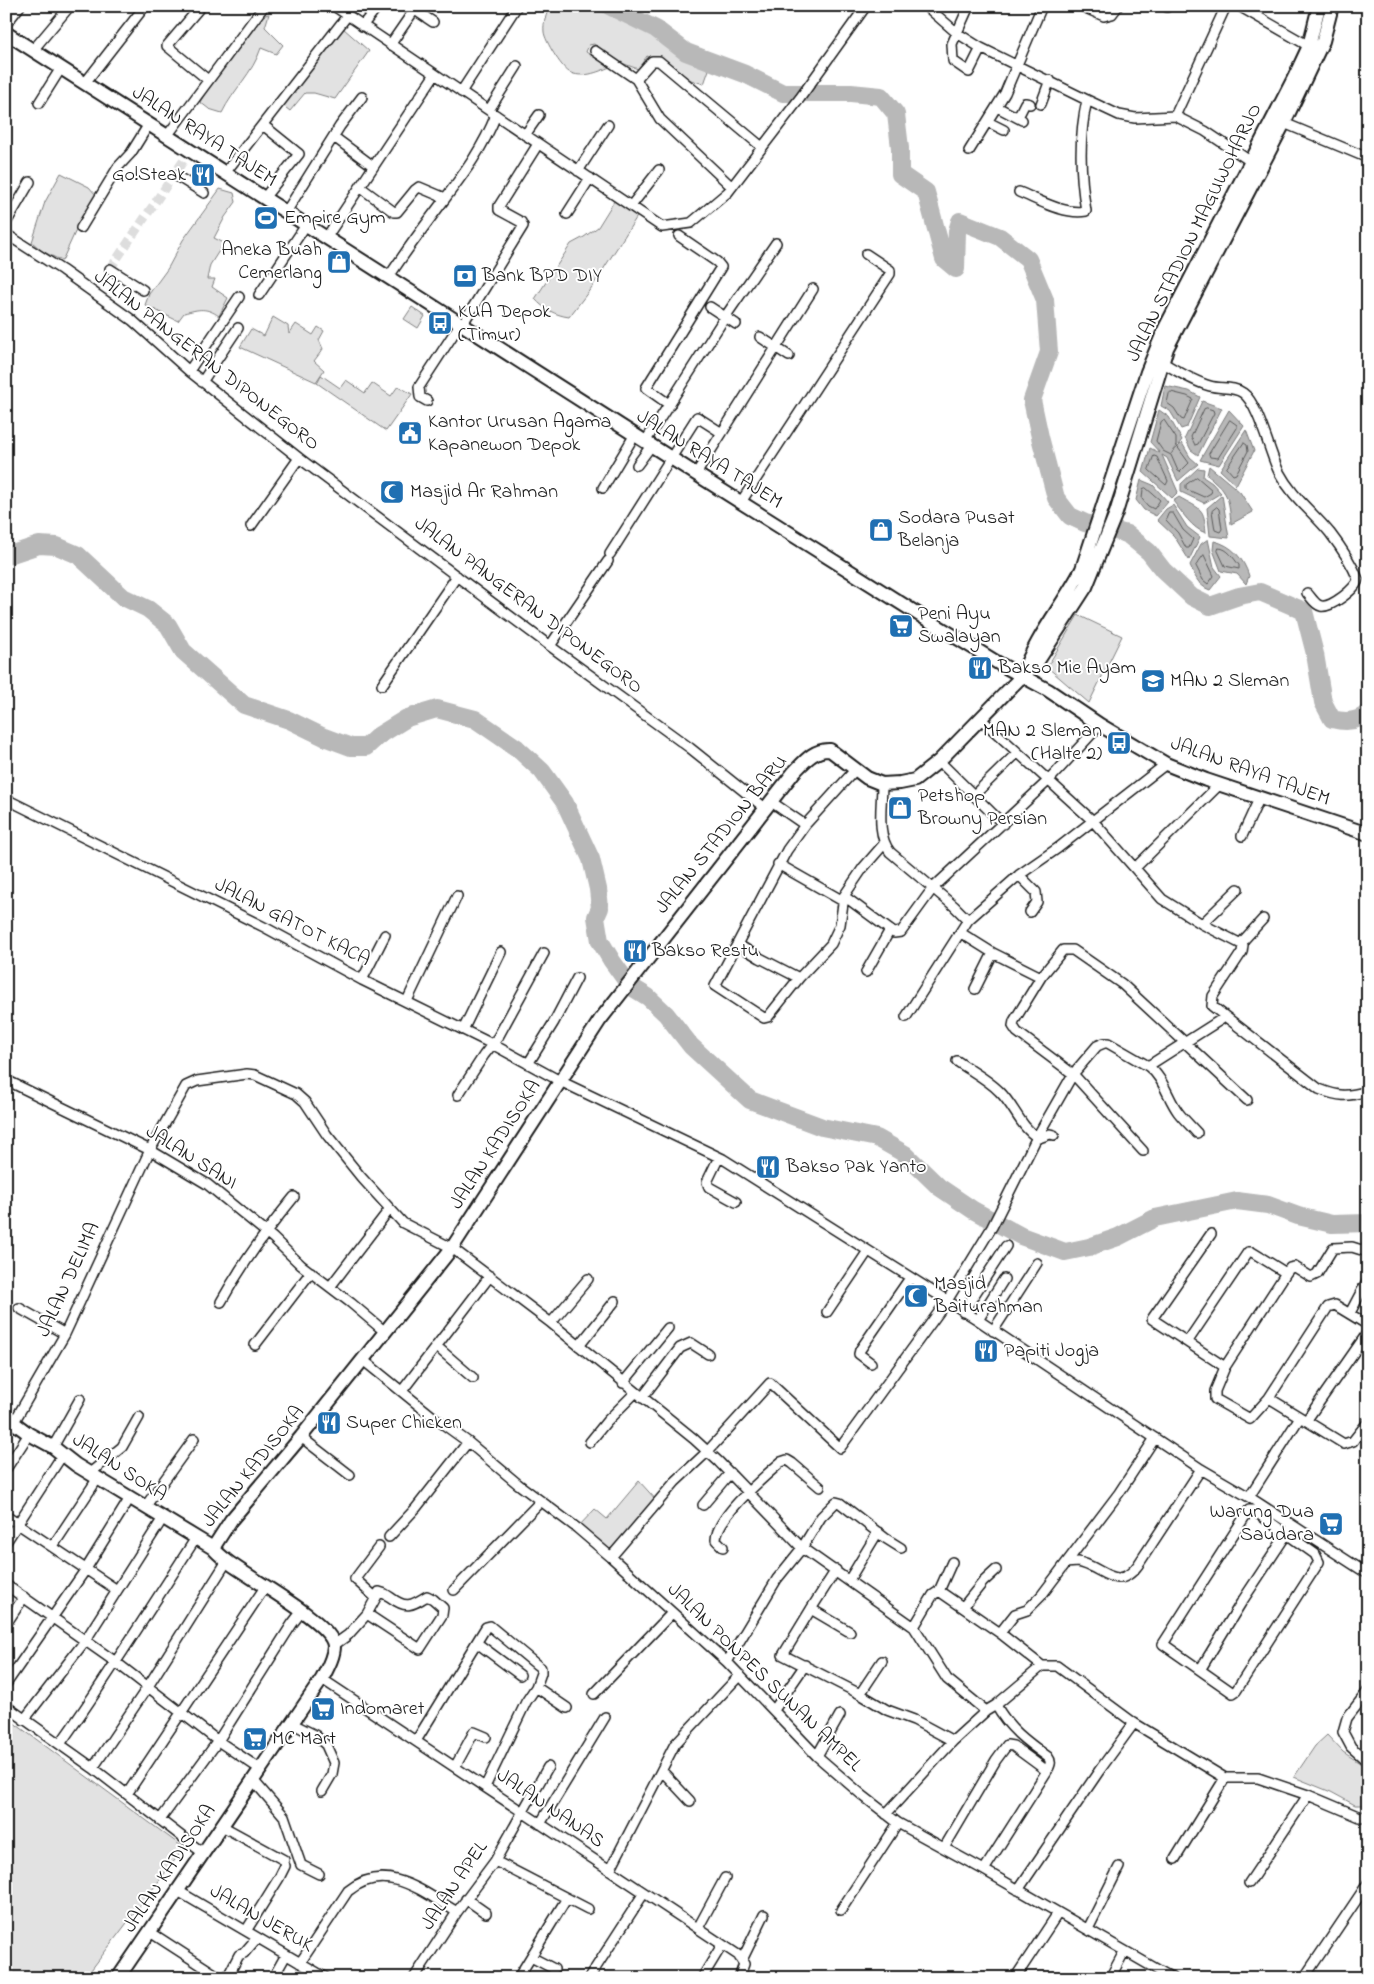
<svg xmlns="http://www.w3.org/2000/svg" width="1374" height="1984" viewBox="0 0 1374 1984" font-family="'Indie Flower',sans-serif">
	<rect width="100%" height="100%" fill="#fff"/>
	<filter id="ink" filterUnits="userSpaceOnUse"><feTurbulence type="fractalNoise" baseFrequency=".02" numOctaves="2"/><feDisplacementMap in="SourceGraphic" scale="10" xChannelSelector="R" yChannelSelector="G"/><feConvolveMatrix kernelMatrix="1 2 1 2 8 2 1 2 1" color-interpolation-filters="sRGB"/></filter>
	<g filter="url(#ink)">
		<path fill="#e2e2e2" stroke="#7f7f7f" d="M550,6h47l54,24 28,24 13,6 19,4 -7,20 -13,-4 -24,-16 -20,-8 -9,13 -19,-7 -25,-18 -5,1 -3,7 24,15c-12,5 -28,12 -41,5 -8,-5 -24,-31 -25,-40 -1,-9 2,-17 6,-26z
			M269,14l-4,13 18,18 -7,9 -15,-6c-8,25 -28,42 -39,65l-13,-4 -9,-7c17,-31 44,-55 61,-86z
			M343,28l26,23 -34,48 -21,-6h-9l-15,18 -9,-7z
			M61,173l28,14 7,8 -6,16 -13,17 -15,33 -20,-10 -10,-9 13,-40z
			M220,189l14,4 2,9 -11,15 -11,21 10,5 -14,22 -3,14h8l-3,8 16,11 -9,18c-13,-9 -20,-7 -35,-3l-6,8 -33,-16 4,-11 19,-26 15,-28z
			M616,198l22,17 -46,72 -23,30c-14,-2 -25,-8 -34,-18l36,-55 13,-7 14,-10z
			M412,307l13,9 -7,12 -14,-9z
			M273,317l15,9 1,8 7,-10 17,11 5,-8 6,4 -5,9 4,9 -9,12 10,9 -8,12 -76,-35 11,-18 13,7z
			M321,375l19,13 6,-8 19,13 7,-10 19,13 7,-10 14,8 -26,37 -69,-48z
			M1078,615l44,21 -33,67 -42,-36z
			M639,1481l19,21 -47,55 -34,-29 18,-19 12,10z
			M6,1717l178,131 -99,130h-71l-8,-6z
			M1327,1735l16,17 20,13 5,7v33h-13l-24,-13 -37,-15 21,-31z"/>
		<path fill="#b8b8b8" stroke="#7a7a7a" d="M1165,386l24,5 11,6 -13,30 -6,2 -11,-18 -9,-5z
			M1202,401l20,7 -24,47 -7,-5 -6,-12z
			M1159,410l10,7 13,23 -11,14 11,-11 8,14 8,7 -20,17 -11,-23 -5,-3 16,37 -6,6 -29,-26 7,-24 10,5 -10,-11z
			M1229,410l15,16 -25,39 -19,-5z
			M1246,430l8,21 -18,34 -16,-15z
			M1209,466l31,26 13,20 -22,12c-2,-27 -3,-32 -24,-49z
			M1198,468l6,1 -1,8 9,6 9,10 -17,10 -23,-11v-8z
			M1141,480l12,5 15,17 -12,14 -12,-6 -8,-10z
			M1222,495l7,43 -19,-2 -3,-28z
			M1179,497c22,13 25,9 27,36 -14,-4 -24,-21 -33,-32z
			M1173,505l14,22 13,10 -11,23 -15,-24 -17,-16 9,-11z
			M1208,539l6,28 7,9 -11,14c-12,-4 -15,-14 -20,-25l11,-21z
			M1214,541c18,4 30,18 35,35l-3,8 -9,-10 -16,-3 -8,-21z"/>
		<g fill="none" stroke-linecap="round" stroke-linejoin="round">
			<path stroke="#5a5a5a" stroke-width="1" d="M1171,392l16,4 6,3 -9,21 -3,-1 -7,-11 -7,-5 2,-9z
				M1207,408l6,2 1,3 -16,31 -3,1 -4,-8 13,-28z
				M1164,420l12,18v7l13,18 -9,9 -2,-1 -7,-16 -8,-4 -7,-10 5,-19z
				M1230,420l7,5v3l-19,30 -8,-1 -1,-3z
				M1244,443l3,2 1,6 -12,23 -3,1 -6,-7z
				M1154,456l3,1 11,24 -2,4 -17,-15z
				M1197,477l15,13 -1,3 -7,4 -18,-8v-4z
				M1146,488l14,12 -6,9 -6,-3 -6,-7 1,-10z
				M1217,507l2,2 3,20 -2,3 -5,-2 -3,-19z
				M1169,513h4l10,17 10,9 -4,9h-3l-8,-15 -12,-13z
				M1219,548c9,0 15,11 20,17v4l-14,-3 -7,-15z
				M1204,555l10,21 -6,8 -5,-4 -7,-14z"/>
			<path stroke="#b8b8b8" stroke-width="18" d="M609,6l47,23 30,23 59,22 38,19h68l30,3 15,18 4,34v26l26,18 18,67 12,10 1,-38 3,-10 40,16 28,22 17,41 4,52 -17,48 8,37 16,61 14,18 15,7 42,11 22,18 14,18 29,27 18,9 29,-10 21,-4 44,19 11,43 8,48 9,17c12,3 26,4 36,-7
				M6,556l33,-11 18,1 21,9 45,42 25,12 20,16 15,26 61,54 45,15 35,17 27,10h15l12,-11 29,-18 30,-9 38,10 42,29 25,23 23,32 26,56 7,30 2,19 -4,9 4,24 12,20 18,25 18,11 18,17 25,32 59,54 72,27 55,11 28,16 34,33 34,23 48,26 44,16 24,-5 29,-10 37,-19 82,-17 31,4 30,11 34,8 36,-1"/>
			<path stroke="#ddd" stroke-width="9" stroke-dasharray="9 4.5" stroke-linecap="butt" d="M110,269l80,-118"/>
			<defs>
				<path id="street" d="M201,6l-34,40 41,34
					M334,6l328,221 29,-4 37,-31 72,-94 66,-92
					M926,6l31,27 24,15 106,52 32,15 16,3 40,-2 30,15 51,34
					M969,6l-17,38 1,17 16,11 12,-24
					M1081,6l23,10 8,-2 6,-8
					M1239,6l70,40
					M1167,7v-1
					M415,10l18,12
					M6,24l14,-18
					M362,26l16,-20
					M390,45l27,-39
					M33,50l37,-44
					M595,51l41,28 24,40 72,68
					M636,79l16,-18h7l103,86
					M85,83l60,-77
					M461,92l56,-86
					M39,103l22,-35
					M1041,104l9,-24
					M997,107l25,13
					M489,110l28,-44
					M1175,116l51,-110
					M1018,117l7,-14 5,1
					M988,122l16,8
					M1284,123l84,35
					M263,125l36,29 -35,44
					M525,135l14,-20
					M167,136l97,-130
					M334,137l39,29
					M969,151l36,-58 37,-87
					M578,171l30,-46
					M225,173l122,-157
					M175,175l29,18
					M360,187l34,25h3l18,-22 4,-3 26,11
					M1019,192c20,8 45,23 67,19 -6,-36 -7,-76 1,-111
					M631,206l28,-36
					M286,212l54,-86 22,-29
					M567,214l23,-36
					M6,223l24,-41
					M81,228l37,-61 13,-14 18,-29
					M6,234l56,36 70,50 57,51 110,87 251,188 140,102 75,60
					M326,238l109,-164
					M110,269l33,21
					M388,278c18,-27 37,-53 56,-78 21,-28 39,-52 52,-85
					M259,295l47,-70
					M710,307l26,17
					M462,325l61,-99 -2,-4 -22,-12v-4l39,-62
					M760,337l29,19
					M1162,362c15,9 31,19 48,24 10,3 24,0 33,7 15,10 27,61 36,79 13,25 34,40 51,61 10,13 22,31 28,46 -1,9 -27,29 -37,27 -6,-1 -10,-9 -14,-13
					M189,371l50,-74
					M202,382l36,-54
					M427,401l-7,-4 -1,-10 41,-63
					M670,405l-24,-17 75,-121 -4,-5 -38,-26
					M645,442l80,-125 51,-74
					M637,465l14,-19
					M696,474l117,-185
					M603,488l31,-52
					M741,502l149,-228v-4l-24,-16
					M251,526l48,-68
					M610,554l87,-137 25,16
					M550,646l58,-85
					M382,685l75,-109
					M981,719l112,102 69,78 40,25 41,21 -1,7 -29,44 -1,10 107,83c20,8 28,8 49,2
					M939,761l64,63
					M855,770l-50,55 -18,25 -72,136 49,32 4,-1 31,-39 32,-34 9,-19 4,-29 19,-28 21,-24
					M882,784c0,22 -6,50 8,68l64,54 14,14
					M974,795l43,-42
					M6,799l260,129 96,52 130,64 68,37 163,78 255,161 223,149 48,28 119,77
					M770,801l35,24
					M1242,836l17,-37
					M778,864l65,37
					M1135,868l84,-83
					M1019,875l17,17 1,10 -7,10
					M844,896l50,37 7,-1 32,-44 116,-108 51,-55
					M1202,924l36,-35
					M961,933l32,20 48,24
					M1241,943l22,-24
					M737,944l23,14 39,20
					M866,972l24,-42
					M362,980l23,-45
					M975,989l18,-36
					M407,1001l50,-105
					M906,1017l62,-97 51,-45 39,-27 108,-84
					M463,1030l38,-78
					M957,1061c14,10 30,18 42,30 15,14 21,36 38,46
					M528,1064l26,-42 23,-44
					M1148,1066c16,12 19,31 30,46 6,8 13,14 19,21
					M6,1080l144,70 57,34 66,54 28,27 50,38 33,28
					M458,1095l26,-40 14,-18 46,-84
					M1036,1139l14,-5 4,1
					M1143,1151l-70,-77 -56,-42 -4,-6 1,-5 27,-44 22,-27h10l49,34 125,116
					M719,1157l-12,25 2,5 27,15
					M1211,1234l-59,85 73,48 -10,24v8l35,20 19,-21 75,46 9,-3 15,-19
					M330,1287l59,-77
					M221,1302c21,-38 45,-71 73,-105
					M19,1308l46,26
					M827,1312l41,-61
					M963,1312l43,-66
					M1350,1313l18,-34
					M978,1320l26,-41
					M551,1323l37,-44
					M993,1331l44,-68
					M1188,1341l60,-89h4l34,21 4,-5 5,-1 16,10 6,-3 16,-26 19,-1 16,5
					M255,1345l56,-73
					M436,1346l37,32
					M579,1346l36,-45
					M363,1360l69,56 36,26 50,42 59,44 34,29 116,105 90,94 45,39 36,28 86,47 188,108
					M871,1363l-12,-9 1,-4 50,-72
					M1225,1367l61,-94
					M623,1383l45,-55
					M402,1391l88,-115
					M642,1398l38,-50 11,-5 17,11
					M1269,1398l59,-91 7,-2 33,20
					M1306,1421l62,-89
					M14,1422l51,-88 85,-184 36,-64 11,-5 50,-7 8,1 41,19 9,8 22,33 34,42 42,46 49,25 99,75 143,116 25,23 83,86 112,79 33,52 39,32
					M301,1437l49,38
					M590,1442l17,-21 29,-29
					M53,1447l27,-48
					M6,1469l23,-35
					M90,1473l32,-26 17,-30
					M1249,1497l51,-80
					M703,1505l27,-32
					M145,1507l49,-68
					M1249,1510h4l62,44 4,8 -83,129 -3,2 -70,-49z
					M6,1516l111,74
					M389,1537l27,-29 52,-66
					M6,1542l57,-88
					M53,1546l45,-68
					M723,1547l-7,-7c0,-23 48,-63 65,-78l6,-2 5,3 28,24
					M611,1557l64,-75 32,-30 63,-69 70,65 107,-147 45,-74 45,-90 36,-63 24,-28 7,-3h4l40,23 77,-49
					M1066,1563c3,0 8,-1 12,-1 24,4 39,32 60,3l63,-96
					M836,1570l-25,39 39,23
					M849,1580l29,-48
					M6,1585l111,78 101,78 42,28
					M454,1590l87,-89
					M939,1591l61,42 42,33
					M939,1591l13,-29
					M375,1597l-20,-18 24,-32
					M963,1607l20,-25 13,-12
					M811,1609l-28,46 77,39 27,16 27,10 39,21
					M6,1624l18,-27
					M914,1627l19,-32 6,-4
					M1000,1633l15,-19 12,-4 14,-14 78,-103 36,-55
					M477,1643l43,32
					M334,1645l14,-10 19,-21 12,-22c5,1 7,2 11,5 16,12 21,9 37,-1l6,3 10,9 -1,7 -22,34 -53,-35
					M727,1662l50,-83 25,-31 19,-31 15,-15 4,1 45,35 16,10
					M1200,1670l41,-67 49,-74
					M322,1679l416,276 6,9 -5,14
					M6,1684l80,-115 44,-71
					M536,1687l31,21
					M1368,1691l-21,27 -4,14 8,15 17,15
					M594,1694l78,-81
					M860,1694l22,-33
					M996,1705c12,23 31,37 52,52 4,5 2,8 -1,14
					M6,1706l87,62 110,85
					M774,1710l31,-45
					M24,1720l61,-79 78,-123
					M291,1723l24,12 11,10 8,18 -2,11 -10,17
					M416,1741l70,-114 4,-1 47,39 4,3v5l-5,14 -10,15 -41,85
					M60,1744c48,-67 91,-137 136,-206
					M817,1756l23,-41
					M455,1767l19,-35 12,5
					M93,1768l54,-80 80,-127
					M662,1771l28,30
					M253,1780l31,36 17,49 18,9
					M127,1794l138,-207
					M886,1814l67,-73 33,-30 10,-6 46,-39h15l77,57 91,55h33l50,17 52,22 8,-1
					M160,1820l58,-79 74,-117 10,-13
					M540,1824l65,-107
					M222,1826l62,34
					M944,1848l52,-88 11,-15 6,1 34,25 -63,99
					M1175,1859l50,-81
					M495,1861l93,48
					M610,1870l65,-126 65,-69
					M1249,1883l59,-88
					M1018,1890l81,-119 35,-48
					M178,1891l148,87
					M466,1899l20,14
					M841,1910l57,-87
					M698,1928l27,-50
					M1088,1929l31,-62
					M246,1931l33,-53 6,-12
					M150,1932l71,46
					M531,1957l23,12
					M742,1960l22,-45
					M300,1963l48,-72c38,-31 75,1 109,21
					M227,1978l12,-23 5,-2 13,-15
					M273,1978l13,-23
					M414,1978l43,-66 38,-51 53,-94
					M518,1978l49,-80
					M589,1978l55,-85
					M702,1978l20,-33
					M1015,1978l43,-65
					M1110,1978l14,-26
					M1304,1978l64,-95"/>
				<path id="secondary" d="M6,33l690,441 222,140 80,49 50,27 52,35 66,39 40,16 162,54
					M1022,676c13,-38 41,-71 60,-107l65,-197 18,-44 129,-250 15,-32 10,-40
					M6,1417l23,17 24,13 23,18 137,83
					M118,1978l204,-299c5,-10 12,-22 12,-33 -1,-23 -87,-69 -107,-85 -5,-4 -10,-8 -14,-13l18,-28 70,-83 151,-189 148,-228 194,-248c10,-10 20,-23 36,-22l37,28 15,6 18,-1 15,-3 24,-19 83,-85 14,-12 50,-77 30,-74 51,-165 117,-225 39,-82 9,-35"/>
			</defs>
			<use href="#street" stroke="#1c1c1c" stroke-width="12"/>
			<use href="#secondary" stroke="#1c1c1c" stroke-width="16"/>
			<use href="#street" stroke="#fff" stroke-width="9"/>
			<use href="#secondary" stroke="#fff" stroke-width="12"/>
		</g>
	</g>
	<defs>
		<symbol id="restaurant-square" viewBox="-11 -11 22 22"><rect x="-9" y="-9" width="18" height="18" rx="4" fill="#1f6fb2" stroke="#fff"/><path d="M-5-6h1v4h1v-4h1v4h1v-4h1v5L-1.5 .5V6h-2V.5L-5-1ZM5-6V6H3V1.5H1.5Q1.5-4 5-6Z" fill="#fff"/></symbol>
		<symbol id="stadium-square" viewBox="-11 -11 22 22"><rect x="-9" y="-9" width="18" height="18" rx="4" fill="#1f6fb2" stroke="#fff"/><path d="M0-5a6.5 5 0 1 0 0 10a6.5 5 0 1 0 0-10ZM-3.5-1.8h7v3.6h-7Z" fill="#fff"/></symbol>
		<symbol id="shop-square" viewBox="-11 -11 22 22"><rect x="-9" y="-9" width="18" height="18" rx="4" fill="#1f6fb2" stroke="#fff"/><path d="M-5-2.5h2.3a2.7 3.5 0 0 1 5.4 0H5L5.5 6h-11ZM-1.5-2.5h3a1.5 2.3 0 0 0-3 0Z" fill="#fff"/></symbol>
		<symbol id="bank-square" viewBox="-11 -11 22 22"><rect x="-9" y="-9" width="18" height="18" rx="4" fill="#1f6fb2" stroke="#fff"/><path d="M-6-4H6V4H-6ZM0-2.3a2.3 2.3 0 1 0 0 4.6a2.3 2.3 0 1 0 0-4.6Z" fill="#fff"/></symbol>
		<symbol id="bus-square" viewBox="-11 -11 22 22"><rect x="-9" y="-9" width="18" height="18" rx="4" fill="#1f6fb2" stroke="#fff"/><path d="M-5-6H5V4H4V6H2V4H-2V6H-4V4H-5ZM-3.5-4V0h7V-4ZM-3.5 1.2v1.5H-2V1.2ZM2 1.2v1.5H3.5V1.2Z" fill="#fff"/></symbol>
		<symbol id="civic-square" viewBox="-11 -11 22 22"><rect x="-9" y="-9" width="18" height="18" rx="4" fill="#1f6fb2" stroke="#fff"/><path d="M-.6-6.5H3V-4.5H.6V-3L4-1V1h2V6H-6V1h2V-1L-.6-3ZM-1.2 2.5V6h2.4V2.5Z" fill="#fff"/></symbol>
		<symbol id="mosque-square" viewBox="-11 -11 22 22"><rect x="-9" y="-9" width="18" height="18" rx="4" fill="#1f6fb2" stroke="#fff"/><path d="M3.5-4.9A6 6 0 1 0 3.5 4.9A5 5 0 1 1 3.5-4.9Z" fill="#fff"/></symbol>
		<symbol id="supermarket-square" viewBox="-11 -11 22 22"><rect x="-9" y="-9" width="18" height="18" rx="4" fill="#1f6fb2" stroke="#fff"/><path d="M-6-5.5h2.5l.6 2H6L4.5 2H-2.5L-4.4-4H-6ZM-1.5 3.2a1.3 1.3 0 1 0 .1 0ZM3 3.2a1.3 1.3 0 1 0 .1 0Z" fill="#fff"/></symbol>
		<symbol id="school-square" viewBox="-11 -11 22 22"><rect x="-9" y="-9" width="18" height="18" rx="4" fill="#1f6fb2" stroke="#fff"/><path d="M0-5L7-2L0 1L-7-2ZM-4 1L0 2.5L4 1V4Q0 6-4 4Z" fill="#fff"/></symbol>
	</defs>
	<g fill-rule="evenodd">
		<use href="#restaurant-square" x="189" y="161" width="28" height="28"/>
		<use href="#stadium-square" x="252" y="204" width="28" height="28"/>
		<use href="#shop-square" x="325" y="248" width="28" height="28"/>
		<use href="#bank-square" x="451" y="262" width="28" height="28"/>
		<use href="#bus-square" x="426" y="309" width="28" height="28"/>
		<use href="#civic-square" x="396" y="419" width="28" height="28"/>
		<use href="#mosque-square" x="378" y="478" width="28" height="28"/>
		<use href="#shop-square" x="867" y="516" width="28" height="28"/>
		<use href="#supermarket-square" x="887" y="612" width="28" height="28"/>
		<use href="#restaurant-square" x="966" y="654" width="28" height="28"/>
		<use href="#school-square" x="1139" y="667" width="28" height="28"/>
		<use href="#bus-square" x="1105" y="729" width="28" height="28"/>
		<use href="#shop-square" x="886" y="794" width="28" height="28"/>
		<use href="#restaurant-square" x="621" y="937" width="28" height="28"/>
		<use href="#restaurant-square" x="754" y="1153" width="28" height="28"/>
		<use href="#mosque-square" x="902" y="1282" width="28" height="28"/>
		<use href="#restaurant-square" x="972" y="1337" width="28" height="28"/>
		<use href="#restaurant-square" x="315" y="1409" width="28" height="28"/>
		<use href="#supermarket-square" x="1317" y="1510" width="28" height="28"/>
		<use href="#supermarket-square" x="309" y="1695" width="28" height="28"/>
		<use href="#supermarket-square" x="241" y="1725" width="28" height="28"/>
	</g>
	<g text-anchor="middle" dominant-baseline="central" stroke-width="4" stroke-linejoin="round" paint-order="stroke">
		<g font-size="20" fill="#1c1c1c" stroke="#fff">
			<text transform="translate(204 137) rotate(33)">JALAN RAYA TAJEM</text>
			<text transform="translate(1195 233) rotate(-64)">JALAN STADION MAGUWOHARJO</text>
			<text transform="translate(206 361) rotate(38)">JALAN PANGERAN DIPONEGORO</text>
			<text transform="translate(709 460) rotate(32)">JALAN RAYA TAJEM</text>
			<text transform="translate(528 606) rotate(37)">JALAN PANGERAN DIPONEGORO</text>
			<text transform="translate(1250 772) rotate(20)">JALAN RAYA TAJEM</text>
			<text transform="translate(722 835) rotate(-51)">JALAN STADION BARU</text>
			<text transform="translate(292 923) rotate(27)">JALAN GATOT KACA</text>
			<text transform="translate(496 1145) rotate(-57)">JALAN KADISOKA</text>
			<text transform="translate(191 1158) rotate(32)">JALAN SANI</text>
			<text transform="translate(69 1280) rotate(-65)">JALAN DELIMA</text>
			<text transform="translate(254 1467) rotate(-51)">JALAN KADISOKA</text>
			<text transform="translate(119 1468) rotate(33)">JALAN SOKA</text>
			<text transform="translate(764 1678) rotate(44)">JALAN PONPES SUNAN AMPEL</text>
			<text transform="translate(550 1809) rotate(34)">JALAN NANAS</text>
			<text transform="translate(170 1869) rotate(-56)">JALAN KADISOKA</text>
			<text transform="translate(455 1886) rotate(-56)">JALAN APEL</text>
			<text transform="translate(261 1919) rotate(30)">JALAN JERUK</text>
		</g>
		<g font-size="20" fill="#1c1c1c" stroke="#fff" text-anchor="start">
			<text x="186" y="175" text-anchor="end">Go!Steak</text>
			<text x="284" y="218">Empire Gym</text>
			<text x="322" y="250" text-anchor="end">Aneka Buah<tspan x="322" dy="23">Cemerlang</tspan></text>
			<text x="482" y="276">Bank BPD DIY</text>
			<text x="458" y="312">KUA Depok<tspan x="458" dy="23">(Timur)</tspan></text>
			<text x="428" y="422">Kantor Urusan Agama<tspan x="428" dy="23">Kapanewon Depok</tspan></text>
			<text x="410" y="492">Masjid Ar Rahman</text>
			<text x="898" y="518">Sodara Pusat<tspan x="898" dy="23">Belanja</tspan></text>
			<text x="918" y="614">Peni Ayu<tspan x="918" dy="23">Swalayan</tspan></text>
			<text x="998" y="668">Bakso Mie Ayam</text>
			<text x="1170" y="681">MAN 2 Sleman</text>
			<text x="1102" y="731" text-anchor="end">MAN 2 Sleman<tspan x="1102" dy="23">(Halte 2)</tspan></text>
			<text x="918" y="796">Petshop<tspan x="918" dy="23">Browny Persian</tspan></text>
			<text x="652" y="951">Bakso Restu</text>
			<text x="786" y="1167">Bakso Pak Yanto</text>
			<text x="934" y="1284">Masjid<tspan x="934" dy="23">Baiturahman</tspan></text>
			<text x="1004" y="1351">Papiti Jogja</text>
			<text x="346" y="1423">Super Chicken</text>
			<text x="1314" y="1512" text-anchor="end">Warung Dua<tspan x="1314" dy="23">Saudara</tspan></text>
			<text x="340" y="1709">Indomaret</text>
			<text x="272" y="1739">MC Mart</text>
		</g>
	</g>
	<rect width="1374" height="1984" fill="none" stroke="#fff" stroke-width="25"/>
	<rect x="12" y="12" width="1349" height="1959" fill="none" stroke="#1c1c1c" stroke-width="2" filter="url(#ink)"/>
</svg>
